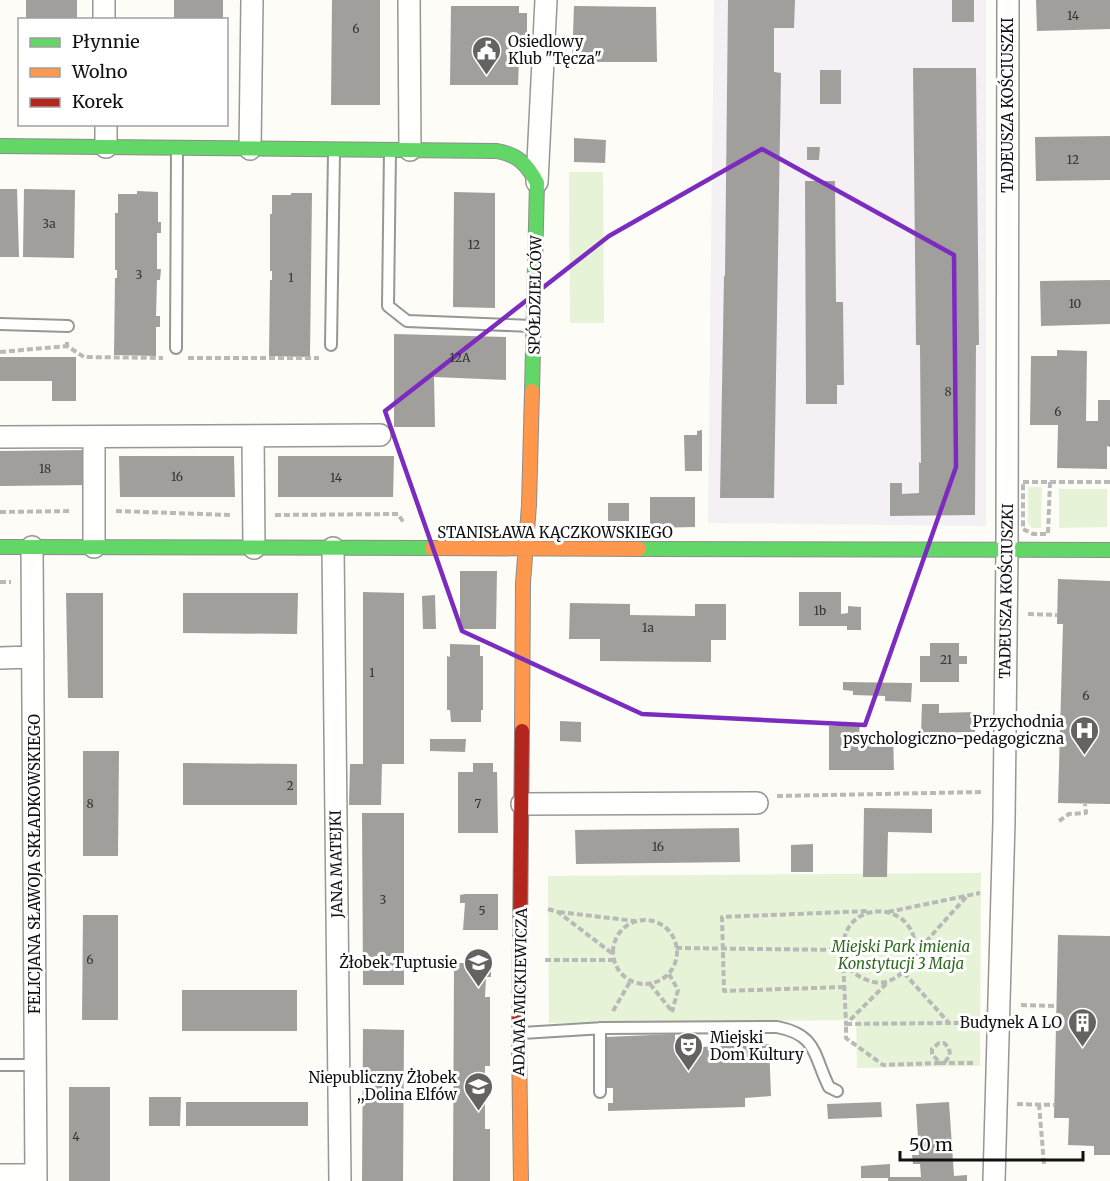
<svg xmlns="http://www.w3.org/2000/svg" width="1110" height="1181" viewBox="0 0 1110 1181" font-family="Merriweather,serif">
	<rect width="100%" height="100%" fill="#fdfcf7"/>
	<path fill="#f5f0f3" d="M714,0h272v526l-278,-3z"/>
	<path fill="#e7f3d7" d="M569,172h34l1,151h-34z
		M1028,487h14l-1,41h-9l-4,-5z
		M1059,489h48v38l-48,1z
		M981,873l-1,193 -123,2 -1,-48 -307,3 -1,-147z"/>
	<path fill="#a19f9c" d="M26,0h51v20h-51z
		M174,0h49v20h-49z
		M332,0h48v105h-49z
		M728,0h67l-1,28h-20v44l7,1 -7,425h-54l4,-222h1z
		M952,0h22v22h-22z
		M1036,0h74v29l-73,2z
		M451,6h68v7h8v35h-11v13l3,-1 -1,25h-68z
		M574,6l82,1 1,55h-85z
		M913,68h63l3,277h-3l-1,170 -85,1v-33h12v11l17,-1v-31l2,1 -1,-118h-4z
		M820,70h21v34h-21z
		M1110,136v44l-74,1 -1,-44z
		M574,138l32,2 -1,23 -31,-1z
		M807,147h13l-1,13h-12z
		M805,181h30l1,121h7l1,83h-7v19h-31z
		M0,189h17l2,68h-19z
		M24,189l51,1 -1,68 -51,-1z
		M137,191l21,1v30h3v11h-4v36h4l-1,11h-3l-1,36h4v11h-4v29l-42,-1 1,-77h2v-8h-2v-57h3v-19h19z
		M454,192l41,1v115l-42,-1z
		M291,193h21l-2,164 -41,-1 1,-76h2v-9h-2v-57h2v-19h19z
		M1110,280v44l-69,2 -1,-45z
		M394,334l112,3v43l-72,-3 1,50h-41z
		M1057,350l30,1 -1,70h12v-21h12v47l-3,-1v23l-50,-1 1,-43h-28l1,-69h26z
		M0,357h76v44h-24v-20h-52z
		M702,430v41h-17l-1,-36h13v-4z
		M89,450l1,35 -90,1v-35z
		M119,456h115l1,41h-115z
		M278,456h116l-1,41h-115z
		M650,497h45v30l-45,1z
		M608,503h21v18h-21z
		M460,571h37l-1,58h-36z
		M1058,579l52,2v223l-52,-1 5,-179h-6z
		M363,592l41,1v171h-22l-1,41h-32l1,-41h13z
		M799,592h42v22l7,-1v-7l13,1v23h-14v-4h-48z
		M66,593h37v105h-35z
		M183,593h115l-1,41 -114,-1z
		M435,595l1,34h-13l-1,-33z
		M570,603l60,1v11l65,1v-12h31v36h-15v22l-111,-1v-22h-31z
		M930,643h29v13h8v8h-8v18h-39v-26h10z
		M450,644l30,1v11h3v54h-2v12h-30l-1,-12h-3v-54l3,1z
		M843,682l69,1 -1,19 -26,-1v-5l-32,-1v-4l-10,-1z
		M922,704h17v9l36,-1v20l-54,1z
		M560,721l21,1v20l-21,-1z
		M860,725l-1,8h34l1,37h-65v-44z
		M430,739h36l-1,13 -35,-1z
		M83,751h36l-1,105h-35z
		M183,763l114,1v41h-114z
		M473,763h20v9h4l1,61h-40v-61h15z
		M864,808l68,1v24l-44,-1 -1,45h-24z
		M362,813h42v172h-41z
		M739,828l1,34 -164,2 -1,-34z
		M813,844v28h-22v-27z
		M465,894h33v36h-35l2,-27h-5v-8z
		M83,915h35v105h-36z
		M1058,935l52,1v219h-16v-9l-26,-1 1,-27h-15z
		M454,963h37v14h-5l-1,20h5v69h-5v63h5v52h-37z
		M182,990h115v41h-115z
		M363,1029l41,1 -1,151h-41z
		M675,1034v14l94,-4 2,52 -26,2v9l-137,4v-8h5v-15h-6l-1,-51z
		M69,1087h41v94h-41z
		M149,1097h32l-1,29h-31z
		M186,1102h122v24h-122z
		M881,1102l1,15 -54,2 -1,-15z
		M949,1102l5,74 13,-1v6h-79v-3h-27v-12l29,-2v13h31l-1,-13h-7l-1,-9h7l-3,-51z"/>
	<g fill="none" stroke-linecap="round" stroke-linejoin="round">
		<defs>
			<path id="lane" d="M390,151l-2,155 19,15 125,5
				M0,324l68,2
				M331,345l3,-192
				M176,348l1,-198
				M522,1033l82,-5 173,-1c41,8 36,28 52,60l8,4
				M0,1065h35
				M600,1092v-64"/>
			<path id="street" d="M104,0v20
				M409,0l1,150
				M106,147v-23
				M250,149l2,-149
				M537,182l9,-182
				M253,436l1,112
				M0,437l380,-2
				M94,437v110
				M32,547l4,634
				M333,548l7,633
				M0,658l33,-1
				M522,804l235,-1
				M0,1175h36
				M994,1181l10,-360 3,-271 1,-550"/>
			<path id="fast" d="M0,146l497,5c21,4 30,13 40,32l-5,208
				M0,547l432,1
				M639,549l471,1"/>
			<path id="slow" d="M432,548l207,1
				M522,731l1,-148 6,-78 3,-114
				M519,1044l2,137"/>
			<path id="jam" d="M519,1044l3,-313"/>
		</defs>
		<use href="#lane" stroke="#979795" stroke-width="14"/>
		<use href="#street" stroke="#979795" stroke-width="24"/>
		<use href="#fast" stroke="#8e8d8b" stroke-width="16"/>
		<use href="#slow" stroke="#8e8d8b" stroke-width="16"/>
		<use href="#jam" stroke="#8e8d8b" stroke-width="16"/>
		<path stroke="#b9b9b8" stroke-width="4" stroke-dasharray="6 3" stroke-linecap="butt" d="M67,342v4l17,11 79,1
			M0,352l67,-6
			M188,358h131
			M1023,482h27l-2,52h-15l-10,-5z
			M1050,482h60
			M116,511l115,4
			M0,512l72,-1
			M275,515l123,-1 6,9
			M0,582h11
			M1028,614l29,1
			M777,796l205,-4
			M1059,821l10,-7 17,-1 -1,-9
			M548,909l10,3 55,42
			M559,912l76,9
			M888,912l92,-19
			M613 952a32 32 0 1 1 64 0a32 32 0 1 1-64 0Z
			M676,948l167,2
			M914,956c0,-5 1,-13 0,-18 -10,-39 -74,-36 -71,15 0,7 7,18 14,22 10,6 23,11 34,5 15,-7 15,-14 25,-26 16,-20 34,-39 52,-59
			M843,958l3,66 41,-41
			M545,960h68
			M904,973l45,50h27
			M669,974l9,16 -6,22
			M650,984l21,26
			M844,987l-120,4 -2,-74 147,-6
			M1021,1005l35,1
			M613,1011l18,-31
			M945,1062l5,-7 -1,-7 -5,-5h-5l-7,6v5l8,9h35
			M940,1063l-57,2 -37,-27v-14l103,-1
			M1017,1104l38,1
			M1039,1104l5,60"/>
		<use href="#lane" stroke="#fffffe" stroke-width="10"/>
		<use href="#street" stroke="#fffffe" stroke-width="21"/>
		<use href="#fast" stroke="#63d668" stroke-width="14"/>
		<use href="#slow" stroke="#ff974d" stroke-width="14"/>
		<use href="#jam" stroke="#b3261e" stroke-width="14"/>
	</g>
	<path fill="none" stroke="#7b2cbf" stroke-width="4.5" stroke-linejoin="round" d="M762,149l192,106 2,212 -91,258 -223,-11 -180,-83 -77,-220 224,-175z"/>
	<defs>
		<symbol id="civic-pin" viewBox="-11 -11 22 30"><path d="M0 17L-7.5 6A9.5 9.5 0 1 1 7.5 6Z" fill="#646362" stroke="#fff"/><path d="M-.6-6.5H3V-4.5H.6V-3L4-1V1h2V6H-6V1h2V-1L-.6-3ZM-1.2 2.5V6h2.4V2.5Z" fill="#fff"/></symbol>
		<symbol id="hospital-pin" viewBox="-11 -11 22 30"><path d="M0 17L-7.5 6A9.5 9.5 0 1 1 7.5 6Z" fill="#646362" stroke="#fff"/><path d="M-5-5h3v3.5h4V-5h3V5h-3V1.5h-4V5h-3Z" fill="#fff"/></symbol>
		<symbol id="school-pin" viewBox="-11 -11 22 30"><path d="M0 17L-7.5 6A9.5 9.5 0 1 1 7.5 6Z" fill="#646362" stroke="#fff"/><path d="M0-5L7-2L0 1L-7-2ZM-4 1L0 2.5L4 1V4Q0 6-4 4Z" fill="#fff"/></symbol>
		<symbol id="building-pin" viewBox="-11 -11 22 30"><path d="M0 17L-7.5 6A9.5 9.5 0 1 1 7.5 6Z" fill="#646362" stroke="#fff"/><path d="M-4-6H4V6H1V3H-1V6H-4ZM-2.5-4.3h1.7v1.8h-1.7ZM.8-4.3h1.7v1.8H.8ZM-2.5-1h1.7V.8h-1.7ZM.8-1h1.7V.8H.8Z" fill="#fff"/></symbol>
		<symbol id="theatre-pin" viewBox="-11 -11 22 30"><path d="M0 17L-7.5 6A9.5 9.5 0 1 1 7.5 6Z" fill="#646362" stroke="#fff"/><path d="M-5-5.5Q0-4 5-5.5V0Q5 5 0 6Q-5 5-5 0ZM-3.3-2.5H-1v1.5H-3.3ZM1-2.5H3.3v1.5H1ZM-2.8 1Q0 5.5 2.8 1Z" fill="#fff"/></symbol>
	</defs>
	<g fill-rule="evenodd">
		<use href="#civic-pin" x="470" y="34" width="33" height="45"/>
		<use href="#hospital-pin" x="1068" y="714" width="33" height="45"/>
		<use href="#school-pin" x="462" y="946" width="33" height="45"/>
		<use href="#building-pin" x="1066" y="1006" width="33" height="45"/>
		<use href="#theatre-pin" x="672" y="1030" width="33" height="45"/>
		<use href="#school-pin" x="462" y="1070" width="33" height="45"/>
	</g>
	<g text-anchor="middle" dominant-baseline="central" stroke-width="6" stroke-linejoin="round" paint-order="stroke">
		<g font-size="12" fill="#353434">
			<text x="1073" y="15">14</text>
			<text x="356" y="28">6</text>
			<text x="1073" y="159">12</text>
			<text x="49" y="223">3a</text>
			<text x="474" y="244">12</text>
			<text x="139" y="274">3</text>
			<text x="291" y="277">1</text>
			<text x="1075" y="303">10</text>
			<text x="460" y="357">12A</text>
			<text x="948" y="391">8</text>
			<text x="1058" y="411">6</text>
			<text x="45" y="468">18</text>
			<text x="177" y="476">16</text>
			<text x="336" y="477">14</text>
			<text x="820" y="610">1b</text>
			<text x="648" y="627">1a</text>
			<text x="946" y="659">21</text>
			<text x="372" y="672">1</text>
			<text x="1086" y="695">6</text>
			<text x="290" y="785">2</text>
			<text x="90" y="803">8</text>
			<text x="478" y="803">7</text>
			<text x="658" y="846">16</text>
			<text x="383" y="899">3</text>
			<text x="482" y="910">5</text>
			<text x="90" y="959">6</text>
			<text x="76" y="1136">4</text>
		</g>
		<g font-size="15" fill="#111" stroke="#fff" text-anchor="end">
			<text x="508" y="41" text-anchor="start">Osiedlowy<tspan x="508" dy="17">Klub "Tęcza"</tspan></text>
			<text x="1064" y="721">Przychodnia<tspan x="1064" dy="17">psychologiczno-pedagogiczna</tspan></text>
			<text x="457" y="962">Żłobek Tuptusie</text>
			<text x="1062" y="1022">Budynek A LO</text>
			<text x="710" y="1037" text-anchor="start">Miejski<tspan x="710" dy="17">Dom Kultury</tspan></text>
			<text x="457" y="1077">Niepubliczny Żłobek<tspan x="457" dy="17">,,Dolina Elfów</tspan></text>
		</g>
		<g font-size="15" fill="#111" stroke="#fff">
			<text transform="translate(1007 105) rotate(-90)">TADEUSZA KOŚCIUSZKI</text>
			<text transform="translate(535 295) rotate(-89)">SPÓŁDZIELCÓW</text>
			<text x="555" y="532">STANISŁAWA KĄCZKOWSKIEGO</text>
			<text transform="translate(1006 591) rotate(-89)">TADEUSZA KOŚCIUSZKI</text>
			<text transform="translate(34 864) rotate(-90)">FELICJANA SŁAWOJA SKŁADKOWSKIEGO</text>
			<text transform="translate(336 864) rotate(-91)">JANA MATEJKI</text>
			<text transform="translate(520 992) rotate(-89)">ADAMA MICKIEWICZA</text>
		</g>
		<g font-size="15" font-style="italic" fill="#2f6b1f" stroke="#fff">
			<text x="901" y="946">Miejski Park imienia<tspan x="901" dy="17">Konstytucji 3 Maja</tspan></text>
		</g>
	</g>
	<rect x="18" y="18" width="210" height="108" fill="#ffffff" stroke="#a0a0a0" stroke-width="1.5"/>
	<rect x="30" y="38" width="30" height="9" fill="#63d668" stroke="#a0a0a0" stroke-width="1.5"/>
	<text x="72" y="48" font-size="18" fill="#111111">Płynnie</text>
	<rect x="30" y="68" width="30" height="9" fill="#ff974d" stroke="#a0a0a0" stroke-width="1.5"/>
	<text x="72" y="78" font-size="18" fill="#111111">Wolno</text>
	<rect x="30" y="98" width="30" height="9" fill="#b3261e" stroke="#a0a0a0" stroke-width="1.5"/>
	<text x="72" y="108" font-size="18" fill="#111111">Korek</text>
	<path d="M900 1151v9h183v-9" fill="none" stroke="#111111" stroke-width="3"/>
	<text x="909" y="1151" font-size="18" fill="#111111" stroke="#ffffff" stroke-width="4.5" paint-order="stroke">50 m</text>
</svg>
